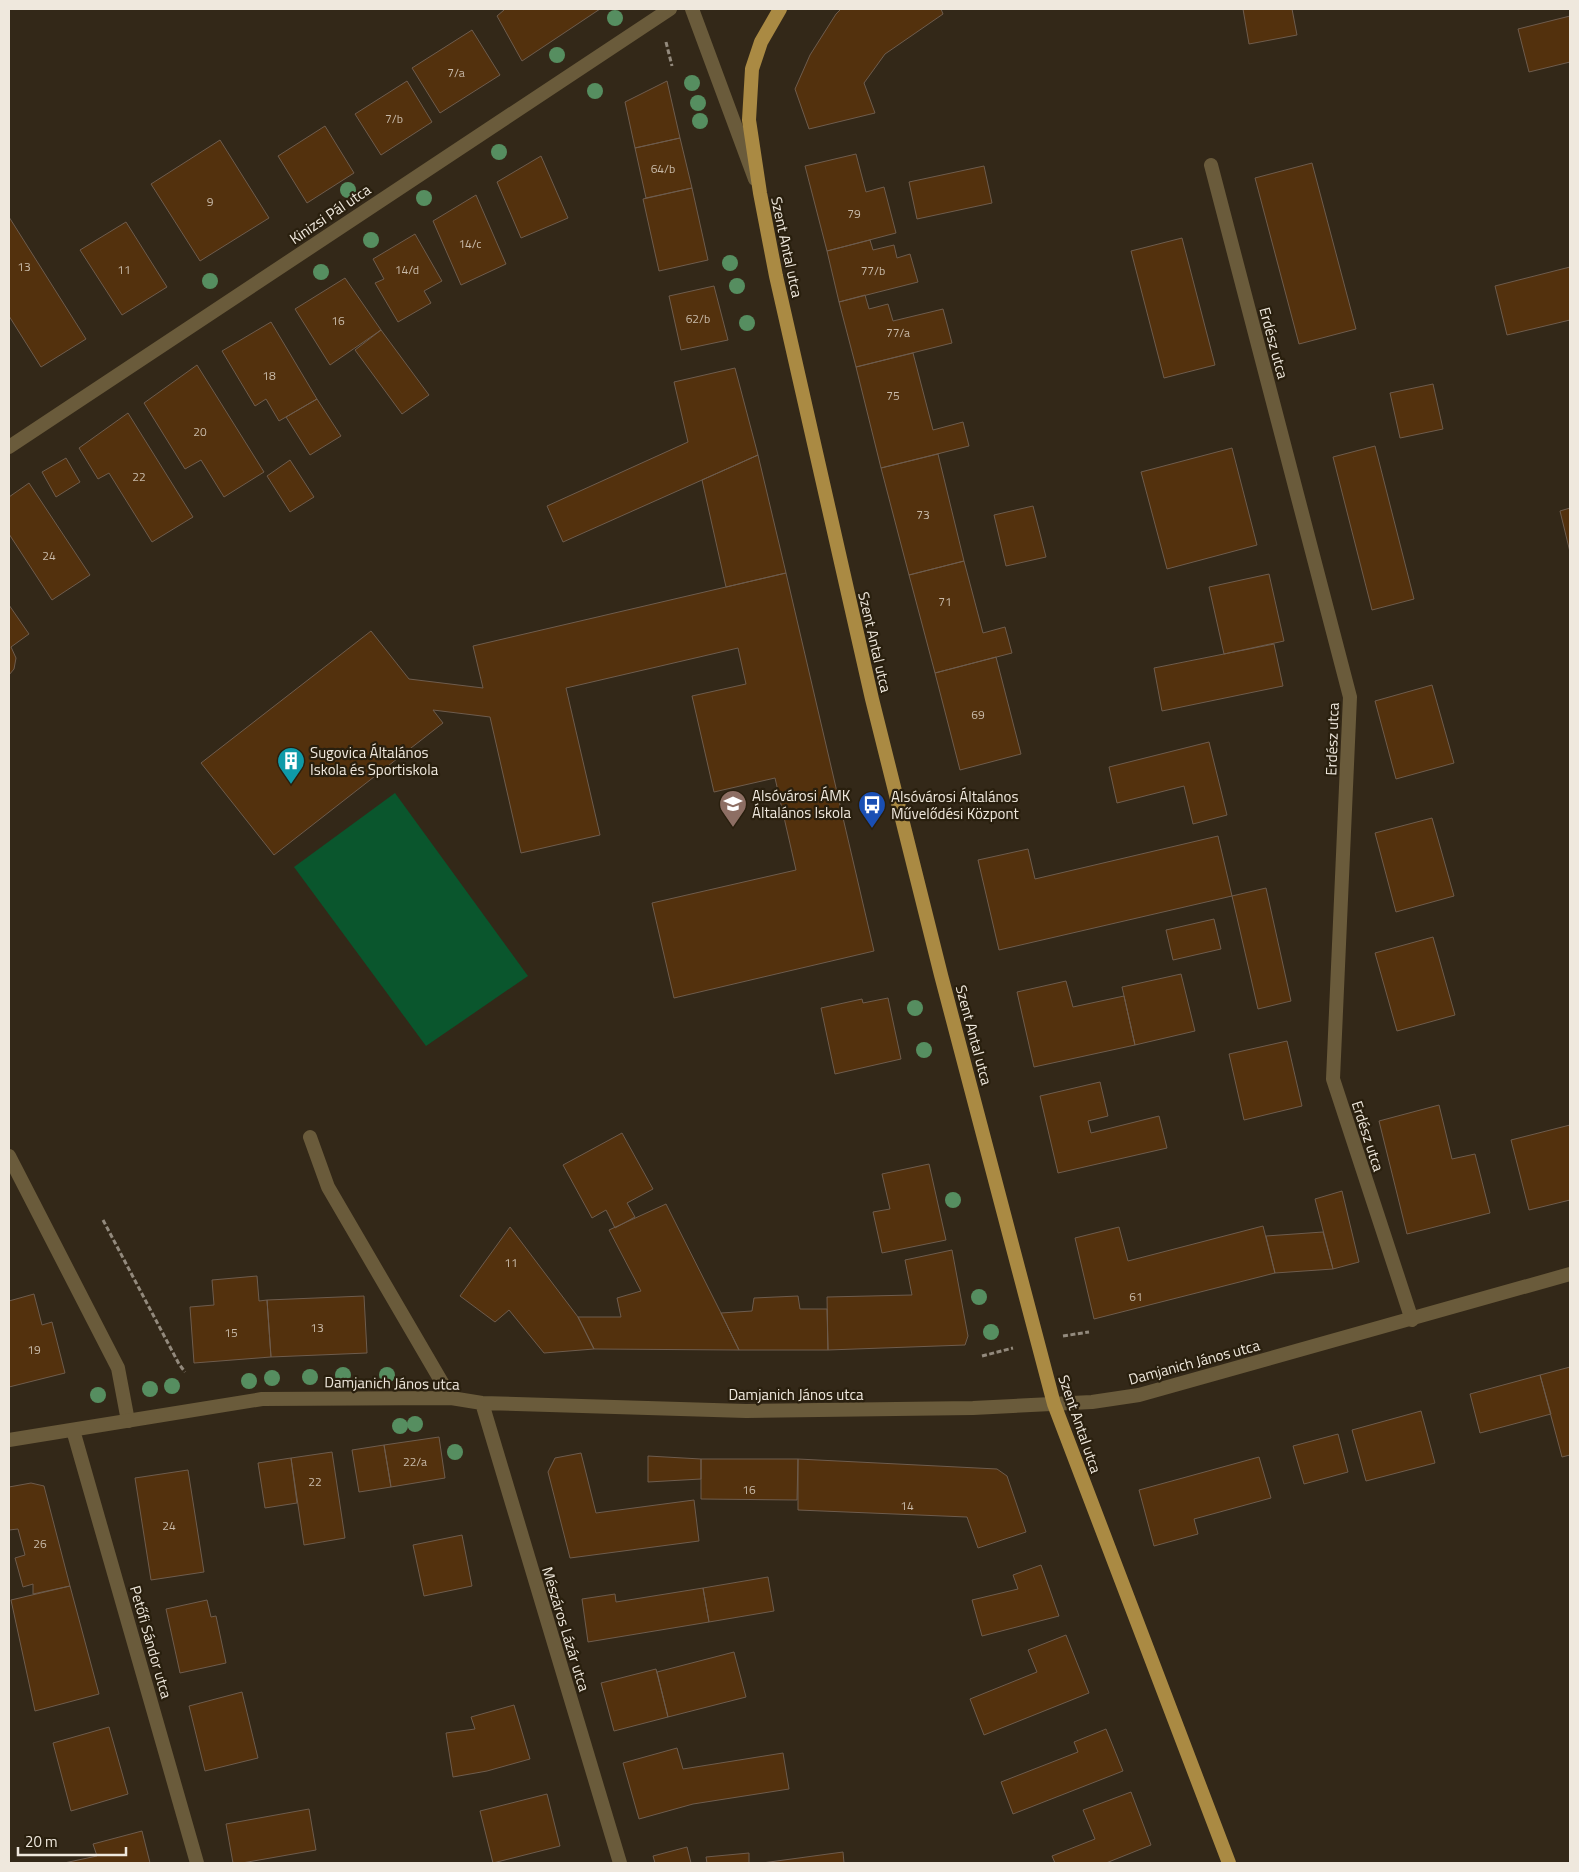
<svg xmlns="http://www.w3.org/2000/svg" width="1579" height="1872" viewBox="0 0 1579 1872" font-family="'Titillium Web',sans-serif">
	<rect width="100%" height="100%" fill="#332818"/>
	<path fill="#0a562d" d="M395,793l133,183 -102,70 -132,-179z"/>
	<path fill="#53310d" stroke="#6e5c4d" d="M503,9h97l-78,52 -25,-45 7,-6z
		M841,9h100l2,5 -58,40 -21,29 11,30 -66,16 -14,-40 15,-34 26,-41z
		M1243,9h49l5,26 -48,9z
		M1570,16v46l-41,10 -11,-43z
		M472,30l28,45 -60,38 -28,-45z
		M407,81l25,41 -51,33 -26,-41z
		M667,81l13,57 -45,10 -10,-46z
		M325,126l29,47 -47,30 -29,-47z
		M680,138l12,50 -46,10 -11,-50z
		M220,140l49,78 -69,43 -49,-77z
		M856,154l10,38 18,-5 12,46 -69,18 -22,-85z
		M541,156l27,62 -47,20 -24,-56z
		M1312,163l44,166 -57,15 -44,-166z
		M984,166l8,37 -75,16 -8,-37z
		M692,188l16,72 -49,11 -16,-72z
		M476,195l30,69 -45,21 -28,-64z
		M9,217l77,122 -45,28 -32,-51z
		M126,222l41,65 -45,28 -42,-65z
		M415,234l27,47 -18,10 7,12 -33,19 -23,-39 9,-4 -11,-20z
		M1182,238l33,127 -51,13 -33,-127z
		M870,240l3,10 21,-5 3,13 13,-4 8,28 -79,20 -12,-51z
		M1570,267v53l-63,15 -12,-49z
		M345,278l36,52 -51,35 -35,-56z
		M714,286l14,54 -47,10 -12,-54z
		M865,295l4,14 19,-5 5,17 50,-12 9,34 -96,24 -17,-65z
		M271,322l46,77 -38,22 -13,-22 -11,7 -33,-55z
		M381,330l48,65 -27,19 -47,-64z
		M913,353l20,77 30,-8 6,24 -88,22 -25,-101z
		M197,365l67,107 -40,25 -23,-37 -16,9 -41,-66z
		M735,368l23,87 -195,87 -16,-36 141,-64 -14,-60z
		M1433,384l10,45 -43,9 -10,-45z
		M317,399l24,37 -31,19 -24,-38z
		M128,413l65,104 -41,25 -43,-69 -11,6 -19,-31z
		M1375,446l39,153 -42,11 -39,-153z
		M1232,448l25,97 -90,24 -26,-97z
		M938,454l26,107 -55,14 -28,-107z
		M758,455l28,118 -60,14 -24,-107z
		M66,458l14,24 -24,15 -14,-25z
		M290,460l24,37 -24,15 -23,-36z
		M29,483l61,92 -38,25 -43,-66v-37z
		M1033,506l13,51 -40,9 -12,-51z
		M1570,508v44l-10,-41z
		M964,561l19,72 22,-6 7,26 -77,20 -26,-98z
		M786,573l88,378 -200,47 -22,-95 144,-33 -21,-92 -61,14 -22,-96 54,-12 -8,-36 -172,40 34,147 -79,18 -31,-136 -57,-7 10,13 -169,132 -73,-92 170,-132 38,48 74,9 -10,-42z
		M1269,574l15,67 -60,13 -15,-67z
		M9,605l20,29 -18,13 5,11 -2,11 -5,6z
		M1274,644l9,42 -121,25 -8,-43z
		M996,657l25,97 -61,16 -25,-97z
		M1432,685l22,78 -58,16 -21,-78z
		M1209,742l18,73 -34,9 -9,-38 -67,17 -8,-36z
		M1432,818l22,78 -58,16 -21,-79z
		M1218,836l14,60 -233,54 -21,-90 50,-11 7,30z
		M1266,888l25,113 -33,8 -26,-113z
		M1214,919l7,30 -48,11 -7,-30z
		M1433,937l22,78 -58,16 -22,-78z
		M1181,974l14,57 -60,14 -13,-58z
		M1066,981l7,26 51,-11 11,49 -101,22 -17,-75z
		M888,998l13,61 -66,15 -14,-66 41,-9 1,4z
		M1287,1041l15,65 -58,14 -15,-66z
		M1100,1082l8,34 -20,5 3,12 68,-17 8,32 -109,25 -18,-77z
		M1439,1105l13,54 23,-5 15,59 -83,21 -28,-113z
		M1570,1125v75l-41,10 -18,-70z
		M622,1133l31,56 -26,14 8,14 -20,11 -9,-18 -14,8 -29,-53z
		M929,1164l17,76 -64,13 -9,-41 17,-3 -8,-35z
		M1342,1191l17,71 -26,7 -18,-70z
		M666,1204l55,109 18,37 -145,-1 -16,-32h43l-4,-19 24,-7 -32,-61z
		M1263,1226l12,47 -181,46 -19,-81 44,-11 9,34z
		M510,1227l68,90 16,32 -50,4 -35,-43 -14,12 -35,-26z
		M1323,1232l10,37 -58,4 -9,-37z
		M952,1250l16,86 -3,9 -137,5 -1,-53 85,-2 -7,-35z
		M257,1276l2,25 8,-1 4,57 -77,6 -4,-56 24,-2 -2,-25z
		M34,1294l8,31 10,-3 13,51 -56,14v-86z
		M364,1296l3,57 -96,4 -4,-57z
		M798,1296l2,13h27l1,41h-89l-18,-37 31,-2 2,-13z
		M1570,1367v88l-8,2 -22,-82z
		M1540,1375l11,39 -71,19 -10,-39z
		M1421,1411l14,52 -69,18 -14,-51z
		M1338,1434l10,38 -44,12 -11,-38z
		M439,1437l6,41 -54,9 -7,-42z
		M384,1445l7,42 -32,5 -7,-42z
		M332,1452l13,86 -41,7 -13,-87z
		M581,1453l15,60 98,-13 5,41 -129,17 -22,-86 7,-14z
		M648,1456l53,3v20l-53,3z
		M1259,1457l12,41 -77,21 4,15 -44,12 -15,-56z
		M291,1458l6,45 -32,5 -7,-45z
		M701,1459h97l-1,41 -96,-1z
		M798,1459l199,10 10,7 19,56 -48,16 -11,-31 -169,-7z
		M188,1470l16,102 -53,8 -16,-102z
		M31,1483l13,3 26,100 -37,8v-10l-10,3 -8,-29 10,-3 -7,-26 -9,1v-43z
		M462,1535l10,51 -48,10 -11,-51z
		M1041,1565l18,51 -77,20 -10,-36 46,-11 -5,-14z
		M768,1577l6,34 -65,11 -6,-34z
		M70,1586l29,108 -64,17 -24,-111z
		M703,1588l6,34 -121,20 -6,-43 33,-5 1,8z
		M207,1600l4,17 5,-1 10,47 -46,10 -14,-64z
		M1066,1635l23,58 -105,42 -14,-36 67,-27 -9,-22z
		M734,1652l12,45 -78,20 -11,-45z
		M656,1669l12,48 -54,14 -13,-48z
		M242,1692l16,66 -53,13 -16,-65z
		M514,1705l16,54 -43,12 -34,6 -7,-44 29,-4 -4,-12z
		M109,1727l19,67 -57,17 -18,-68z
		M1106,1729l17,42 -110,43 -12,-32 77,-30 -4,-10z
		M677,1748l6,21 100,-16 6,36 -96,15 -54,15 -16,-56z
		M1131,1792l20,53 -45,18h-51l-3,-7 43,-17 -12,-29z
		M547,1794l13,52 -67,17 -13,-52z
		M309,1809l7,41 -74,13h-9l-7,-39z
		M142,1831l8,32h-86l33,-7 -4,-12z
		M687,1847l4,16h-36l-2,-7z
		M843,1852l1,11h-82z
		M749,1853v10h-42l-1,-6z"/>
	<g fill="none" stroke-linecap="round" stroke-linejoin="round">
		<path stroke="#938a7d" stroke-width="3" stroke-dasharray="5 2.5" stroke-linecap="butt" d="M666,42l6,24
			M103,1220l76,144 6,8
			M1063,1336l26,-4
			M982,1356l31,-8"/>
		<path stroke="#6a5b3b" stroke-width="14" d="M310,1137l18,50 123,211
			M9,1156l109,212 10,53"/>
		<path stroke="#6a5b3b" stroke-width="14" d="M692,9l63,170
			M1211,165l139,532 -17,382 79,241
			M9,447l661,-438
			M482,1403l138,460
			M73,1430l124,433
			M9,1440l253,-41 189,-1 31,5 264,8 227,-3 119,-6 47,-7 431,-121"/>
		<path stroke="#aa8a43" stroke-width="14" d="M780,9l-19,33 -9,27 -3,51 11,73 16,83 96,423 69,276 113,429 175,459"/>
	</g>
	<g fill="#568e60">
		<circle cx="615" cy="18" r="8"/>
		<circle cx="557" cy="55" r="8"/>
		<circle cx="692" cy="83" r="8"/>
		<circle cx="595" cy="91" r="8"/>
		<circle cx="698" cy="103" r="8"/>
		<circle cx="700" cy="121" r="8"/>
		<circle cx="499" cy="152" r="8"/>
		<circle cx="348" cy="190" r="8"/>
		<circle cx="424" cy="198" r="8"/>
		<circle cx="371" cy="240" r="8"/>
		<circle cx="730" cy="263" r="8"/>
		<circle cx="321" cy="272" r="8"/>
		<circle cx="210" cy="281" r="8"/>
		<circle cx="737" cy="286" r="8"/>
		<circle cx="747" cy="323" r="8"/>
		<circle cx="915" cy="1008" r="8"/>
		<circle cx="924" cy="1050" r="8"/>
		<circle cx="953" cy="1200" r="8"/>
		<circle cx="979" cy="1297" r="8"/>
		<circle cx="991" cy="1332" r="8"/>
		<circle cx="343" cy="1375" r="8"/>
		<circle cx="387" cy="1375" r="8"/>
		<circle cx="310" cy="1377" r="8"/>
		<circle cx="272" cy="1378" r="8"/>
		<circle cx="249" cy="1381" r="8"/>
		<circle cx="172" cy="1386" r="8"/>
		<circle cx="150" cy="1389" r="8"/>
		<circle cx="98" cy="1395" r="8"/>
		<circle cx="415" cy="1424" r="8"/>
		<circle cx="400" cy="1426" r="8"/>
		<circle cx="455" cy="1452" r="8"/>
	</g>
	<defs>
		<symbol id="building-pin" viewBox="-11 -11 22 30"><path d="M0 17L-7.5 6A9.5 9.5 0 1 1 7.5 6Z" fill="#0f9aa8" stroke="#291f0e"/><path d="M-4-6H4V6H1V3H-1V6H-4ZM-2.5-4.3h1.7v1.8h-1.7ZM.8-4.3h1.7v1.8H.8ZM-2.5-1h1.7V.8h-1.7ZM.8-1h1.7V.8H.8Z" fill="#fff"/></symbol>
		<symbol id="school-pin" viewBox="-11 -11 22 30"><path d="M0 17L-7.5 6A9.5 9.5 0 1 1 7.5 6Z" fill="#8d6e63" stroke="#291f0e"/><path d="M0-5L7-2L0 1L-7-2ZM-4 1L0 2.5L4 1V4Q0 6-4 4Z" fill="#fff"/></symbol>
		<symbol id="bus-pin" viewBox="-11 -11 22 30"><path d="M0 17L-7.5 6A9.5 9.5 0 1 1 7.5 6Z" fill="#1a4fb4" stroke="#291f0e"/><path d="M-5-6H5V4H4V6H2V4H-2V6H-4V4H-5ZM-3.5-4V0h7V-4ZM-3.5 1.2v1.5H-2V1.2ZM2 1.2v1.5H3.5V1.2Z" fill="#fff"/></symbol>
	</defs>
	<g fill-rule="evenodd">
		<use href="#building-pin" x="275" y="745" width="32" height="43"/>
		<use href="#school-pin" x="717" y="788" width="32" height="43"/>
		<use href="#bus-pin" x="856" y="789" width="32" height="43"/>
	</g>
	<g text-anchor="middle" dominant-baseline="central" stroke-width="4.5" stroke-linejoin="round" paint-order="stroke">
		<g font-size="12" fill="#c8baa9">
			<text x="456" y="72">7/a</text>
			<text x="394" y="118">7/b</text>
			<text x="663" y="168">64/b</text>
			<text x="210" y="201">9</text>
			<text x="854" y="213">79</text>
			<text x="470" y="243">14/c</text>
			<text x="24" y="266">13</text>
			<text x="124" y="269">11</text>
			<text x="407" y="269">14/d</text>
			<text x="873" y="270">77/b</text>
			<text x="698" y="318">62/b</text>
			<text x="338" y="320">16</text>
			<text x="898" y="332">77/a</text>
			<text x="269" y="375">18</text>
			<text x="893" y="395">75</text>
			<text x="200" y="431">20</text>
			<text x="139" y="476">22</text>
			<text x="923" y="514">73</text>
			<text x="49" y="555">24</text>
			<text x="945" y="601">71</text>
			<text x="978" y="714">69</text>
			<text x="511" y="1262">11</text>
			<text x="1136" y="1296">61</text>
			<text x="317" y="1327">13</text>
			<text x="231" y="1332">15</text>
			<text x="34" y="1349">19</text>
			<text x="415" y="1461">22/a</text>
			<text x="315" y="1481">22</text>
			<text x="749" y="1489">16</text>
			<text x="907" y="1505">14</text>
			<text x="169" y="1525">24</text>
			<text x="40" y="1543">26</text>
		</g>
		<g font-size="15" fill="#efe8dd" stroke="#291f0e">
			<text transform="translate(330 214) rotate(-34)">Kinizsi Pál utca</text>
			<text transform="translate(787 247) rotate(78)">Szent Antal utca</text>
			<text transform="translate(1274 343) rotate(75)">Erdész utca</text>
			<text transform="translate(875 642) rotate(77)">Szent Antal utca</text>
			<text transform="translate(1332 739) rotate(-88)">Erdész utca</text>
			<text transform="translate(974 1035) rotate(75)">Szent Antal utca</text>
			<text transform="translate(1368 1136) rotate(72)">Erdész utca</text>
			<text transform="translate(1194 1362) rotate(-15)">Damjanich János utca</text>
			<text transform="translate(392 1383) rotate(1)">Damjanich János utca</text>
			<text x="796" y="1394">Damjanich János utca</text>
			<text transform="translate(1080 1424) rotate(71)">Szent Antal utca</text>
			<text transform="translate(566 1629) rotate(73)">Mészáros Lázár utca</text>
			<text transform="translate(151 1642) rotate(74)">Petőfi Sándor utca</text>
		</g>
		<g font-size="15" fill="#efe8dd" stroke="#291f0e" text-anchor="start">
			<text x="310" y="752">Sugovica Általános<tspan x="310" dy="17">Iskola és Sportiskola</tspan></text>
			<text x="752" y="795">Alsóvárosi ÁMK<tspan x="752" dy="17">Általános Iskola</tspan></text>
			<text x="891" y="796">Alsóvárosi Általános<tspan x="891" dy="17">Művelődési Központ</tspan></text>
		</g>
	</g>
	<rect width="1579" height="1872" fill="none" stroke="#efe8dd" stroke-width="20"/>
	<path d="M18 1847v8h108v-8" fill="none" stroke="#efe8dd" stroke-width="2.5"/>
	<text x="25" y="1847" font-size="15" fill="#efe8dd" stroke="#291f0e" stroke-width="4" paint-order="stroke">20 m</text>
</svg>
